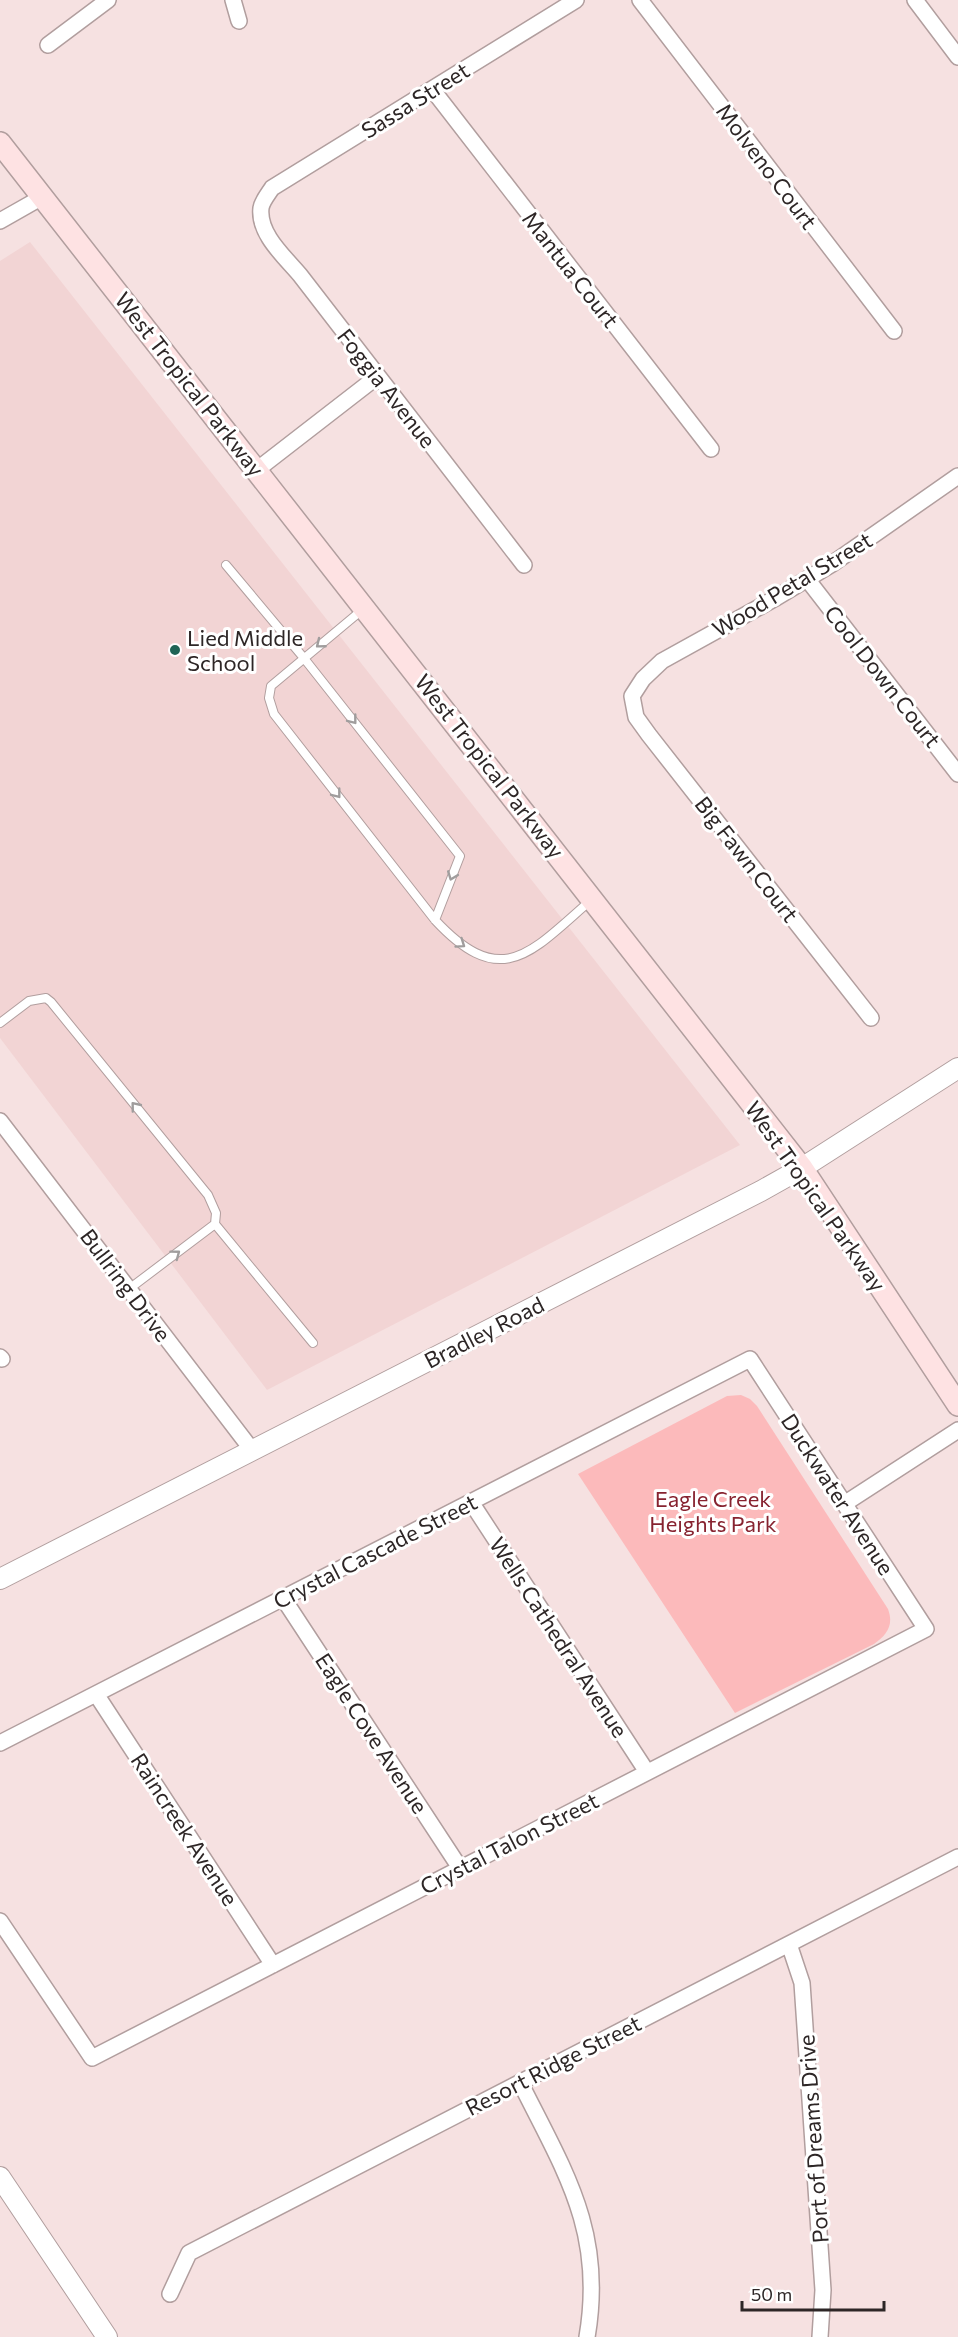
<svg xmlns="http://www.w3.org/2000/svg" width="958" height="2337" viewBox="0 0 958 2337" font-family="Commissioner,sans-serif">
	<rect width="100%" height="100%" fill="#f6e1e1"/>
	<path fill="#f2d4d4" d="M30,242l710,903 -473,245 -267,-352v-777z"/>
	<path fill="#fcbabb" d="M741,1395l9,4 7,7 131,203c6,16 -1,26 -14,35l-139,69 -157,-239 149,-78z"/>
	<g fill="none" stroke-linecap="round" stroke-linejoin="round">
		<defs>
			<path id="service" d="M226,565l77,92 157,199 -25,64
				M362,610l-91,76 -2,12 5,16 161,206c67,72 96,32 155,-19
				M0,1023l29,-22 17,-3 5,4 157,193 8,18 -1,11 -86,65
				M215,1224l98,119"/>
			<path id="minor" d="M233,0l6,21
				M640,0l254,331
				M915,0l43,57
				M48,45l60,-45
				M432,89l279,360
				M0,221l44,-25
				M258,469l120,-93
				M524,565l-224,-290c-15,-18 -42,-41 -39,-67 1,-7 8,-15 11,-20l304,-188
				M807,579l151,195
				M871,1018l-222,-283 -13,-18 -4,-21 11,-17 19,-18 112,-62 58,-35 126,-88
				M0,1121l252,329
				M0,1357l2,2
				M471,1502l176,270
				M844,1504l114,-74
				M283,1598l177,270
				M96,1694l177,271
				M0,1743l750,-384 176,270 -834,429 -92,-137
				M789,1944l13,39 21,307 -3,47
				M520,2082c45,90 85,150 67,255
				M170,2294l19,-41 769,-396"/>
			<path id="tertiary" d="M0,1579l761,-388 41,-23 156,-100
				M0,2177l107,160"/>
			<path id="secondary" d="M0,143l802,1025 156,237"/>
		</defs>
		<use href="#service" stroke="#b19e9e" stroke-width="10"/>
		<use href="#minor" stroke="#b19e9e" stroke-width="18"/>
		<use href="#tertiary" stroke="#b19e9e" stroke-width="22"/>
		<use href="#secondary" stroke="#b19e9e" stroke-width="24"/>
		<use href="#service" stroke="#fff" stroke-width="8"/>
		<use href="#minor" stroke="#fff" stroke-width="15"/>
		<use href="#tertiary" stroke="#fff" stroke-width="20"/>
		<use href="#secondary" stroke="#fee2e3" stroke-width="21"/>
	</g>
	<defs><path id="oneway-chevron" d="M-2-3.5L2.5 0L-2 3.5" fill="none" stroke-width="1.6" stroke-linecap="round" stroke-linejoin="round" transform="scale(1.5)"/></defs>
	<g stroke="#a09d9d">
		<use href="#oneway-chevron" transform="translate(320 644) rotate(141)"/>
		<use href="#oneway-chevron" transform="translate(353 720) rotate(52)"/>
		<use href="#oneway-chevron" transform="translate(337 794) rotate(52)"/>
		<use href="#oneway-chevron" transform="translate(452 876) rotate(111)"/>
		<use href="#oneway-chevron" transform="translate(461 944) rotate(35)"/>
		<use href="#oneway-chevron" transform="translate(135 1106) rotate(-129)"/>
		<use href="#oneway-chevron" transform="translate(176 1254) rotate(-37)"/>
	</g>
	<circle fill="#1f6456" stroke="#fff" stroke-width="2" cx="175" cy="650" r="6"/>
	<g text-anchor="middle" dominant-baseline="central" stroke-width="6" stroke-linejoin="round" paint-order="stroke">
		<g font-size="22" fill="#2d2626" stroke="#fff">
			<text transform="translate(415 100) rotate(-32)">Sassa Street</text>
			<text transform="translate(767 166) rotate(53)">Molveno Court</text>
			<text transform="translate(571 269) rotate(52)">Mantua Court</text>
			<text transform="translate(190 384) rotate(52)">West Tropical Parkway</text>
			<text transform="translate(387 388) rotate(52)">Foggia Avenue</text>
			<text transform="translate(792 584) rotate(-31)">Wood Petal Street</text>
			<text transform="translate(883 676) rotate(52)">Cool Down Court</text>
			<text transform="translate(490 766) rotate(52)">West Tropical Parkway</text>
			<text transform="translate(747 859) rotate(52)">Big Fawn Court</text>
			<text transform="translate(816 1196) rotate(55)">West Tropical Parkway</text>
			<text transform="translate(126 1285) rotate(53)">Bullring Drive</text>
			<text transform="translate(484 1332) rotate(-27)">Bradley Road</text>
			<text transform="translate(838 1494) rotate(57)">Duckwater Avenue</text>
			<text transform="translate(375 1551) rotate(-27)">Crystal Cascade Street</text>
			<text transform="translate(559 1637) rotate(57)">Wells Cathedral Avenue</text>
			<text transform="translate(372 1733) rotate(57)">Eagle Cove Avenue</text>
			<text transform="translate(185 1829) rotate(57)">Raincreek Avenue</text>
			<text transform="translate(509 1843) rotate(-27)">Crystal Talon Street</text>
			<text transform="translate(553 2065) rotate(-27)">Resort Ridge Street</text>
			<text transform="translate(813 2139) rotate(-94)">Port of Dreams Drive</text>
		</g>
		<g font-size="22" fill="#2d2626" stroke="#fff" text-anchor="start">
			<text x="187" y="637">Lied Middle<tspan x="187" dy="25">School</tspan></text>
		</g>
		<g font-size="22" fill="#872330" stroke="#fff">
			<text x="713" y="1498">Eagle Creek<tspan x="713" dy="25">Heights Park</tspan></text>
		</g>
	</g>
	<path d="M742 2301v9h142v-9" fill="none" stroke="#2d2626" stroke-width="3"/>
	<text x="751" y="2301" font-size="18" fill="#2d2626" stroke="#ffffff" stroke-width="4.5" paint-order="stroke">50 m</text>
</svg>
